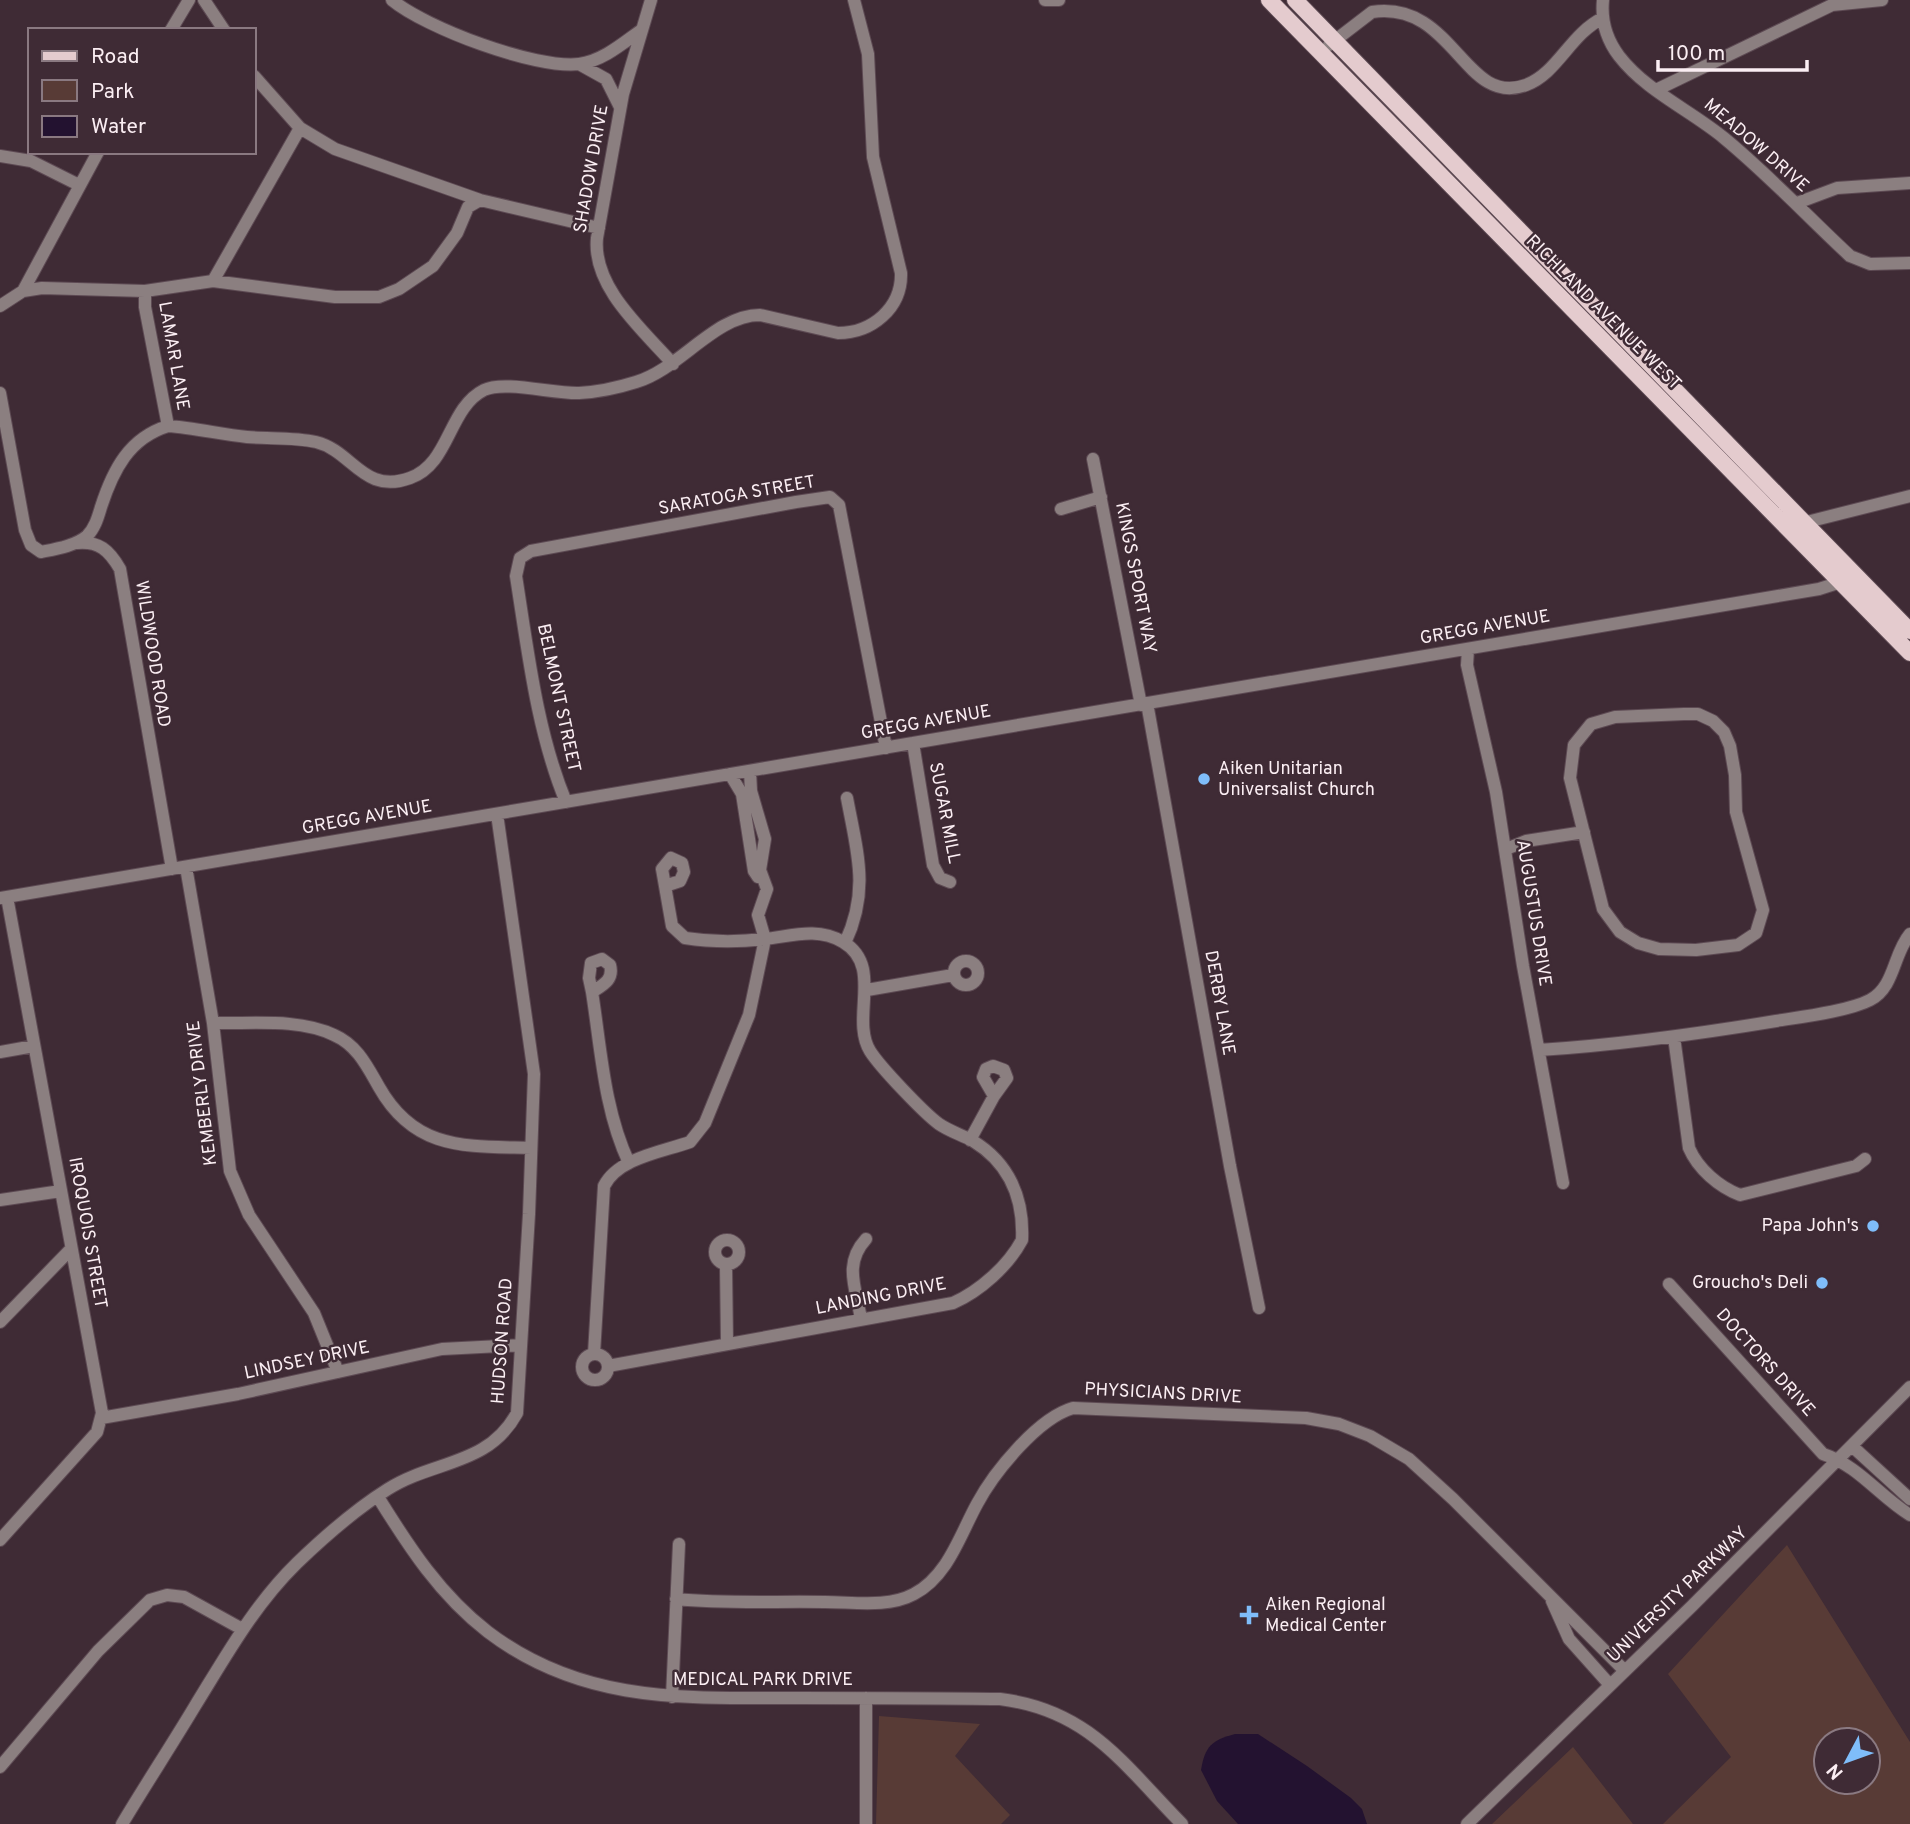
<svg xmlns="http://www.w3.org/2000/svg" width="1910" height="1824" viewBox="0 0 1910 1824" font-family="Overpass,sans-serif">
	<rect width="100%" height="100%" fill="#3f2b35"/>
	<path fill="#583b36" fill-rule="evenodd" d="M1787,1545l123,197v82h-247l68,-67 -63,-83zM1826,1740h42v42h-42z
		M879,1716l101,8 -25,32 55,59 -9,9h-125z
		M1573,1747l60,77h-141z"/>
	<path fill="#231230" d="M1235,1734h23l49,32 44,32 11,11 5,15h-129l-21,-23 -16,-31c4,-24 11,-30 34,-36z"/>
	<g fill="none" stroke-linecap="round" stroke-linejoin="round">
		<defs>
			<path id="minor" d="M204,0l20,30
				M392,0c34,28 143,69 187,64 23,-3 43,-20 61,-33
				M651,0l-28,94 -26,144c-5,49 46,92 76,126
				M1045,0h14
				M1603,0c-2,20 4,40 16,56 27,35 71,54 105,82 45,37 84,79 126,118l20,8 40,-1
				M171,30l18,-30
				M1329,45l43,-33c82,-12 92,96 154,73 32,-12 44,-51 77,-67
				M579,64l27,15 14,28
				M254,76l46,52 35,21 145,51 119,28
				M1656,90l176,-85 50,-5
				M0,156l31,5 48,24
				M1797,203l40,-15 73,-5
				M213,281l87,-153
				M23,291l75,-139
				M145,291v16l23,119
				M0,306l23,-15 19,-3 103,3 68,-10 122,16h44l20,-8 34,-23 24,-33 11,-26 12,-7
				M0,393l25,137 6,15 10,7c15,-3 34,-6 46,-16 8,-8 11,-19 14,-29 12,-37 28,-69 67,-81 26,2 52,8 79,11 22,2 47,0 69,5 37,9 47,53 94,36 40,-14 38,-70 74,-88 20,-10 70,4 95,3 19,-1 38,-5 57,-11 44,-13 79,-67 124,-67l78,18c34,0 64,-25 63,-60l-28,-116 -5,-103 -14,-54
				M1093,459l48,246
				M1061,509l40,-12
				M1799,524l111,-28
				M77,543c22,-2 32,7 43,26l52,300
				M1468,649l-1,16 29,127 27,174 40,217
				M1147,703l83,463 29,142
				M1684,714h14l15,7 11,11 6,14 5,29 1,37 27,98 -7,23 -18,12 -42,5 -37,-1 -21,-6 -18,-11 -17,-23 -33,-131 4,-33 17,-21 24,-7z
				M913,743l20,122 7,13 10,4
				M730,774l12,20 12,77 4,6
				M566,802c-29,-70 -38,-150 -50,-226l4,-18 11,-7 265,-49 34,-5 9,8 47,243
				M1506,849l20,-8 58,-9
				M671,858l11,5 2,9 -4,9 -15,5 -3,-17z
				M186,867l27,156 17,148 19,44 65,98 24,59
				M0,898l1819,-309 28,-9
				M845,943c25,-53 12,-91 2,-145
				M602,959l8,6c4,15 -7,20 -18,27l-3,-14 2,-15z
				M954 973a12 12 0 1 1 24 0a12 12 0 1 1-24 0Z
				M867,990l86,-15
				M592,992c9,57 12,118 37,171
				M213,1023c39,1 85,-5 121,12 23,10 33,31 45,52 36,64 87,59 152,61
				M1674,1037l15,111c9,21 30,39 51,47l116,-29 9,-7
				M1539,1050c80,-5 158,-16 237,-29 25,-4 73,-10 94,-21 25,-13 23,-46 40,-66
				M0,1052l34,-6
				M993,1066l11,4 3,8 -13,18 -11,-19 3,-8z
				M970,1140l24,-44
				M0,1200l61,-9
				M715 1252a12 12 0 1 1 24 0a12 12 0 1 1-24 0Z
				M726,1266l1,76
				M1669,1284l154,170c36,12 56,42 87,61
				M861,1319c-5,-31 -18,-55 5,-80
				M0,1322l71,-73
				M594,1354l10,-168c14,-28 58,-34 86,-44l15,-19 44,-108 16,-76 -7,-24 9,-26 -7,-19 5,-31 -14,-48 -1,-20
				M582 1367a13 13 0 1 1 26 0a13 13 0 1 1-26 0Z
				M608,1366l345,-63c27,-12 55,-37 69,-63 2,-42 -13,-77 -49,-99 -11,-6 -24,-10 -34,-17 -15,-11 -59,-57 -69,-73 -20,-33 14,-85 -27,-109 -26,-15 -51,-6 -78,-3 -26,3 -54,3 -80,-1l-13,-12 -7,-40
				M101,1418l137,-24 204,-45 79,-4
				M1853,1447l57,52
				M378,1497c31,50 62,98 110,135 95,72 198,66 310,66 68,0 135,0 202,1 89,11 123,65 182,125
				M0,1540l97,-108 5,-19 -95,-516
				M676,1599c50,5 100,2 149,3 29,0 63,6 89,-8 34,-18 46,-59 63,-90 17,-32 61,-86 96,-96l233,10 33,6 31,12 39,23 44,40 172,172
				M1552,1601l17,38 41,46
				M672,1697l7,-153
				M866,1698v126
				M0,1767l98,-116 52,-51 17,-5 17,2 58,32
				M122,1824c24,-40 49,-78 73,-118 31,-50 59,-101 102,-143 27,-26 59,-54 91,-74 46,-29 100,-23 129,-76l12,-199 5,-140 -37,-260
				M1467,1824l225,-218 218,-219"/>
			<path id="major" d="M1269,0l641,653
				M1295,0l615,631"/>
		</defs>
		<use href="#minor" stroke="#5d4a53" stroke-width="14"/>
		<use href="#major" stroke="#5d4a53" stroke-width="18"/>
		<use href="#minor" stroke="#8b7f80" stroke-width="12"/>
		<use href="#major" stroke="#e4cbce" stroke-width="16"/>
	</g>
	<g fill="#7fbdfa" stroke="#3f2b35" stroke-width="2.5">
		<circle cx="1204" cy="779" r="7"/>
		<circle cx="1873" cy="1226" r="7"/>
		<circle cx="1822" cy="1283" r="7"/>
		<path d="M1245.5 1604.5h7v7h7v7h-7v7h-7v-7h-7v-7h7z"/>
	</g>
	<g text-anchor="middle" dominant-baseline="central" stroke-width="5" stroke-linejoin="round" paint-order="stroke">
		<g font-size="18" fill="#fbeef3" stroke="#3f2b35">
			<text transform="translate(1756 146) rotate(41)">MEADOW DRIVE</text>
			<text transform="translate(592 169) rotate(-80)">SHADOW DRIVE</text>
			<text transform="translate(1603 313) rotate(45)">RICHLAND AVENUE WEST</text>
			<text transform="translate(173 356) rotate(80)">LAMAR LANE</text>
			<text transform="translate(737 496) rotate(-10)">SARATOGA STREET</text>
			<text transform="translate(1135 578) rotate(79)">KINGS SPORT WAY</text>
			<text transform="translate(1485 628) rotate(-10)">GREGG AVENUE</text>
			<text transform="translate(152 654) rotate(81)">WILDWOOD ROAD</text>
			<text transform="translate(558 698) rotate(78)">BELMONT STREET</text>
			<text transform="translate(926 723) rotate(-10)">GREGG AVENUE</text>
			<text transform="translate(944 813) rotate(79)">SUGAR MILL</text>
			<text transform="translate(367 818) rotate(-10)">GREGG AVENUE</text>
			<text transform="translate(1533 913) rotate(81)">AUGUSTUS DRIVE</text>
			<text transform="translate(1219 1003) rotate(80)">DERBY LANE</text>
			<text transform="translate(203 1093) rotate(-97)">KEMBERLY DRIVE</text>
			<text transform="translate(87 1233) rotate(80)">IROQUOIS STREET</text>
			<text transform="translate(881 1297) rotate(-11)">LANDING DRIVE</text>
			<text transform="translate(503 1341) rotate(-86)">HUDSON ROAD</text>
			<text transform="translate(307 1361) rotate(-12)">LINDSEY DRIVE</text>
			<text transform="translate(1765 1363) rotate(48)">DOCTORS DRIVE</text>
			<text transform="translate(1163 1394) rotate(3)">PHYSICIANS DRIVE</text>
			<text transform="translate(1678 1595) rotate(-44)">UNIVERSITY PARKWAY</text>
			<text x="763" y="1680">MEDICAL PARK DRIVE</text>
		</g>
		<g font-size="18" fill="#fbeef3" stroke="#3f2b35" text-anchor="start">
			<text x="1218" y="769">Aiken Unitarian<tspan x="1218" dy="21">Universalist Church</tspan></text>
			<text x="1859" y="1226" text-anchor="end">Papa John's</text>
			<text x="1808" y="1283" text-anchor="end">Groucho's Deli</text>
			<text x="1265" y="1605">Aiken Regional<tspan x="1265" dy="21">Medical Center</tspan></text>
		</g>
	</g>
	<rect x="28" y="28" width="228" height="126" fill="#3f2b35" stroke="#8a7981" stroke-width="2"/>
	<rect x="42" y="51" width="35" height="10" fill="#e4cbce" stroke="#8a7981" stroke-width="2"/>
	<text x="91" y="63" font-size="21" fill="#fbeef3">Road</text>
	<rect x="42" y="80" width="35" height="21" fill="#583b36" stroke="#8a7981" stroke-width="2"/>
	<text x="91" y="98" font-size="21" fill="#fbeef3">Park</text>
	<rect x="42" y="116" width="35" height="21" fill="#231230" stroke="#8a7981" stroke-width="2"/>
	<text x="91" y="133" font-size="21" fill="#fbeef3">Water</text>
	<g transform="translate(1847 1761) rotate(229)"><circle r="33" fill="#3f2b35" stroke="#8a7981" stroke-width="2"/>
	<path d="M0-5L12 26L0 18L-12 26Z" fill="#7fbdfa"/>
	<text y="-10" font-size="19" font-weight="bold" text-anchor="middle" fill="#fbeef3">N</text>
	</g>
	<path d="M1658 60v10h149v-10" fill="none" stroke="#fbeef3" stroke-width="3.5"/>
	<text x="1668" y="60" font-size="21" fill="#fbeef3" stroke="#3f2b35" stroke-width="5" paint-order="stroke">100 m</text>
</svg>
